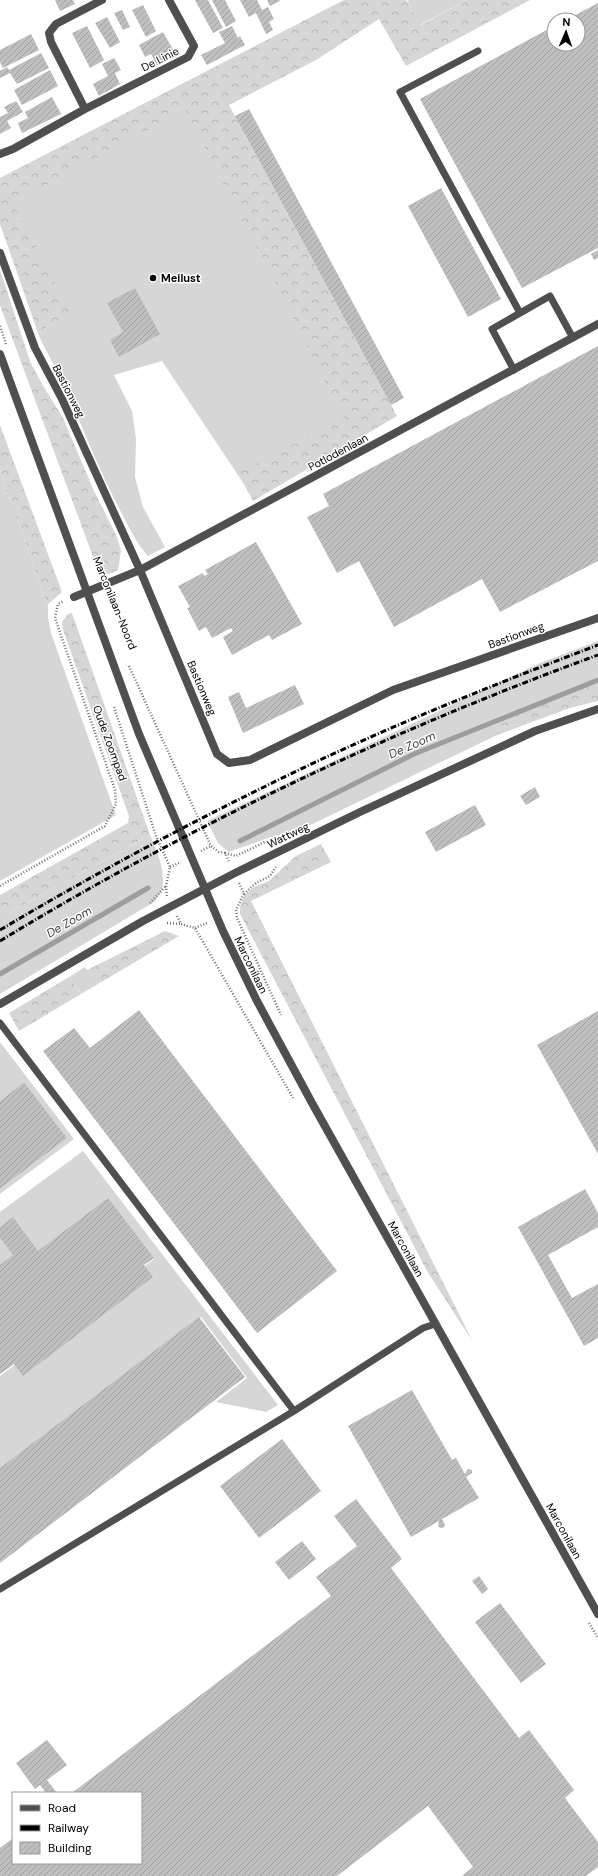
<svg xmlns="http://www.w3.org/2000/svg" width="598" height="1876" viewBox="0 0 598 1876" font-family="'DM Sans',sans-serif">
	<defs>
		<pattern id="forest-crowns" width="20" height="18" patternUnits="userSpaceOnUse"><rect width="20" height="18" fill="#d6d6d6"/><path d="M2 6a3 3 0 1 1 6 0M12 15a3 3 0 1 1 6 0" fill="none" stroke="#b6b6b6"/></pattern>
		<pattern id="building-hatch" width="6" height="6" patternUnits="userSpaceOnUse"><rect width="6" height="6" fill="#bfbfbf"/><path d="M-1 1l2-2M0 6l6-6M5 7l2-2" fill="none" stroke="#a2a2a2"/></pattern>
	</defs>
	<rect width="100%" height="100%" fill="#fff"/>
	<path fill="#d6d6d6" d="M410,0h57l-47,25 -13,-24z
		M185,109l107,208 61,107 -109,60 -82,-123 -48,14 18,36 4,28 -1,38 8,30 22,40 -17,9c-12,-13 -19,-29 -27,-44 -22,-42 -39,-85 -57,-128 -8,-17 -19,-33 -26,-51l14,-9 -43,-129z
		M0,470l48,138v9l3,16 65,182 -116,66z
		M598,641v42l-48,15 -70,32 52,-8 -37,14 -193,93 -34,9 -39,14 -11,-9 -11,-22 333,-158z
		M150,835c7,17 16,35 12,54 -1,5 -6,10 -8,13l-154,92v-76z
		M85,967l13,17 -17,10 -12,-17z
		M0,1042l74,97 -74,55v-5l67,-51 -43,-56 -24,19z
		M83,1151l195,254 -12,7 -50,-10 31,-24 -46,-61 -201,153v-94l154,-117 -46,-60 -108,83v-70z"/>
	<path fill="url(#forest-crowns)" d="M344,0h62l15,25 46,-25h63l-124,66 -27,-47 -63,41 -87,45 168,311 -144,85 -15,-28 106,-55 -159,-308 -172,93 58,109 -33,21 -38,-109v-46z
		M0,270l30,91 12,23 21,34 31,73 23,46 4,14 -3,19 -9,4 -10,-1 -99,-268z
		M0,425l62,167 -14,12v4l-48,-138z
		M72,613l78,222 -150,83v-23l128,-72 1,-7 -66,-186 -1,-8 6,-8z
		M598,683v18l-28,7 -38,14 -55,9 73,-33z
		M321,844l10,18 -80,39 222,441 -46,-71 -187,-357v-7l4,-11 10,-9 15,-6 27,-25z
		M165,931l14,5 -81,48 -11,-14z
		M69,977l12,17 -62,37 -10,-18z"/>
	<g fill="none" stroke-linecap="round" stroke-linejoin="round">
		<path stroke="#9d9d9d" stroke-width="5" d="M240,841l174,-87 184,-74
			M0,974l148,-86"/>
	</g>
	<path fill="url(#building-hatch)" d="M55,0h18l2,4 -15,7z
		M195,0h13l15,28 -10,5z
		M212,0h13l11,21 -10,6z
		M240,0h17l5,10 6,-3 6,12 -5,3 4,8 -7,4 -10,-21 -7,4z
		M267,0h12l1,1 -10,5z
		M598,3v245l-76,40 -102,-189 134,-73v18h24v-24h-12z
		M143,5l13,26 -10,6 -14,-27z
		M122,10l8,17 -7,3 -9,-17z
		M107,17l13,25 -10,6 -15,-25z
		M87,26l17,34 -14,8 -18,-35z
		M232,26l6,12 2,-2 5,9 -38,20 -6,-10 24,-12 -6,-11z
		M163,32l13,23 -19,10 -6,-11 -6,3 -6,-12z
		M31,34l8,16 -36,18 -3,-6v-12z
		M41,53l8,15 -32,16 -7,-11 -10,5v-7l7,-4 2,3z
		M114,58l7,12 -6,3 5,11 -21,12 -6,-12 15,-8 -6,-12z
		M50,70l8,16 -36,19 -8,-15z
		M52,97l9,17 -39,19 -4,-10 10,-5 -3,-6z
		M16,101l7,11 -16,9 4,7 -11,6v-17l8,-4 -4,-6z
		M249,109l155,289 -13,7 -156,-289z
		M441,188l60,111 -33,18 -60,-111z
		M598,250v8l-4,2 -3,-6z
		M135,288l25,46 -41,23 -9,-17 13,-8 -16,-29z
		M598,346v215l-98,51 -18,-33 -88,48 -35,-66 -22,12 -30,-56 22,-11 -6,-12z
		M256,542l46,82 -30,16 -3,-5 -37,20 -9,-18 10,-6 -2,-3 -19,10 -6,-11 -7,4 -12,-23 3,-1 -12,-21 25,-13 1,3 4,-2 -3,-4z
		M295,685l9,19 -61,29 -15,-36 11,-5 7,16z
		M535,787l5,10 -14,8 -6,-9z
		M475,805l11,20 -50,27 -11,-20z
		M139,1010l198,261 -80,62 -214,-282 31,-23 16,20z
		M598,1011v143l-61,-109z
		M24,1082l43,56 -67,51v-88z
		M585,1189l13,24v14l-50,28 24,43 26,-14v54l-14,8 -66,-119z
		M108,1198l46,60 -10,7 9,12 -130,99 -9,-12 -14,10v-109l13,-10 -13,-17v-11l13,-10 25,34z
		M199,1317l46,60 -245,186v-95z
		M412,1390l40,70 4,-2 9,16 3,-5 4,1v3l-6,4 13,21 -37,21 3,6 -2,3 -5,-1 1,-6 -28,16 -63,-111z
		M282,1439l39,52 -62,47 -39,-52z
		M356,1499l46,60 -11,9 128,170 10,-8 45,60 -9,8 33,44v25l-12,9h-124l11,-9 -45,-61 -91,70h-337v-28l13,-10v25h128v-70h-69l259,-197 -15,-19 41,-31 -23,-30z
		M302,1541l14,18 -27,21 -14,-18z
		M479,1576l9,13 -6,5 -10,-13z
		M500,1603l46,61 -25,19 -46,-61z
		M47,1740l20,25 -20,15 10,13h-11l-6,-8 -5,4 -19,-26z"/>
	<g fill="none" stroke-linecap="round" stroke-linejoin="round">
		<path stroke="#717171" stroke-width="2.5" stroke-dasharray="1 2" stroke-linecap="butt" d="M0,326l6,18
			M129,666l82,180 8,6 6,1 4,9
			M114,707l42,129 14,31 -4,19 1,10
			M201,851l10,-5
			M225,853l11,3 31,-15 5,1
			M170,867l11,-5
			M239,883l5,11 -8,16 1,8 44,97
			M0,886l105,-60 11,-22 -1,-14 -60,-172 3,-14 6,-3
			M244,894l12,-11 14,-7 6,-9
			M150,903l16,-17
			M177,916l4,8 14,4 98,170
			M167,923l14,1
			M195,928l12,-5
			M589,1623l9,15"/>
		<path stroke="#4f4f4f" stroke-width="7" d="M478,51l-78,41 120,221
			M514,370l-22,-41 58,-33 23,42
			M0,1023l294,388
			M0,1589l294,-178 129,-83 12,-4"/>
		<path stroke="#4f4f4f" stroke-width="8" d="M85,109l-34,-67 -2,-9 7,-9 46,-24
			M0,154l13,-5 72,-40 103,-52 6,-11 -25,-46
			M0,253l35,95 27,51 78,171 77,184 12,9 21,-3 143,-70 205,-72
			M74,597l66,-27 458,-246
			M0,1004l143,-83 92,-48 125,-61 175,-81 63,-22"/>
		<path stroke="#4f4f4f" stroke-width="8" d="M0,354l139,380 84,197 34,70 55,102 286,511"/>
		<path stroke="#000" stroke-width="3" stroke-dasharray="6 2 1 2" stroke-linecap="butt" d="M0,930c86,-51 174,-99 264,-143 108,-54 221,-99 334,-142
			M0,941c189,-115 390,-210 598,-286"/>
	</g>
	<circle fill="#000" stroke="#fff" stroke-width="1.5" cx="153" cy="278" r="4"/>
	<g text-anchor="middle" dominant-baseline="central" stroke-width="3" stroke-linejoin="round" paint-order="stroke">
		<g font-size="11" fill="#000" stroke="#fff">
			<text transform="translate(160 59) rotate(-27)">De Linie</text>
			<text transform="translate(69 391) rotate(63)">Bastionweg</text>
			<text transform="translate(338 452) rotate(-28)">Potlodenlaan</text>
			<text transform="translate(115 603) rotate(68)">Marconilaan-Noord</text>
			<text transform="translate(516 635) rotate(-20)">Bastionweg</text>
			<text transform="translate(202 688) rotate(67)">Bastionweg</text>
			<text transform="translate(110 743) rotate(70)">Oude Zoompad</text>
			<text transform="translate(288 835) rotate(-26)">Wattweg</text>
			<text transform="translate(251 965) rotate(64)">Marconilaan</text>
			<text transform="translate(406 1249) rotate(61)">Marconilaan</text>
			<text transform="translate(564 1531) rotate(61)">Marconilaan</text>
		</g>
		<g font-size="11" font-weight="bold" fill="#000" stroke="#fff" text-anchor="start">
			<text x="161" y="278">Meilust</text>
		</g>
		<g font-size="12" font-style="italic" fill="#3e3e3e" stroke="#fff">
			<text transform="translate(412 745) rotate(-24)">De Zoom</text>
			<text transform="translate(69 922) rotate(-30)">De Zoom</text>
		</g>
	</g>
	<rect x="12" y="1792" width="130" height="72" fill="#ffffff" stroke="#999999"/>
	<rect x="20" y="1805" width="20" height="6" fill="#4f4f4f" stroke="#999999"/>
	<text x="48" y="1812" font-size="12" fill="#000000">Road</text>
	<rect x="20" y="1825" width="20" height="6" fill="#000000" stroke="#999999"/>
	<text x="48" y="1832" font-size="12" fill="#000000">Railway</text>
	<rect x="20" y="1842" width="20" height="12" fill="url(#building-hatch)" stroke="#999999"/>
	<text x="48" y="1852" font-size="12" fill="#000000">Building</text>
	<g transform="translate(566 32) rotate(2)"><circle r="19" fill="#ffffff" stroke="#999999"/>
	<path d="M0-3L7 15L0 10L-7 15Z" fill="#000000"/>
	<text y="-6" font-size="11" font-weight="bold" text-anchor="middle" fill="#000000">N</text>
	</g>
</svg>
